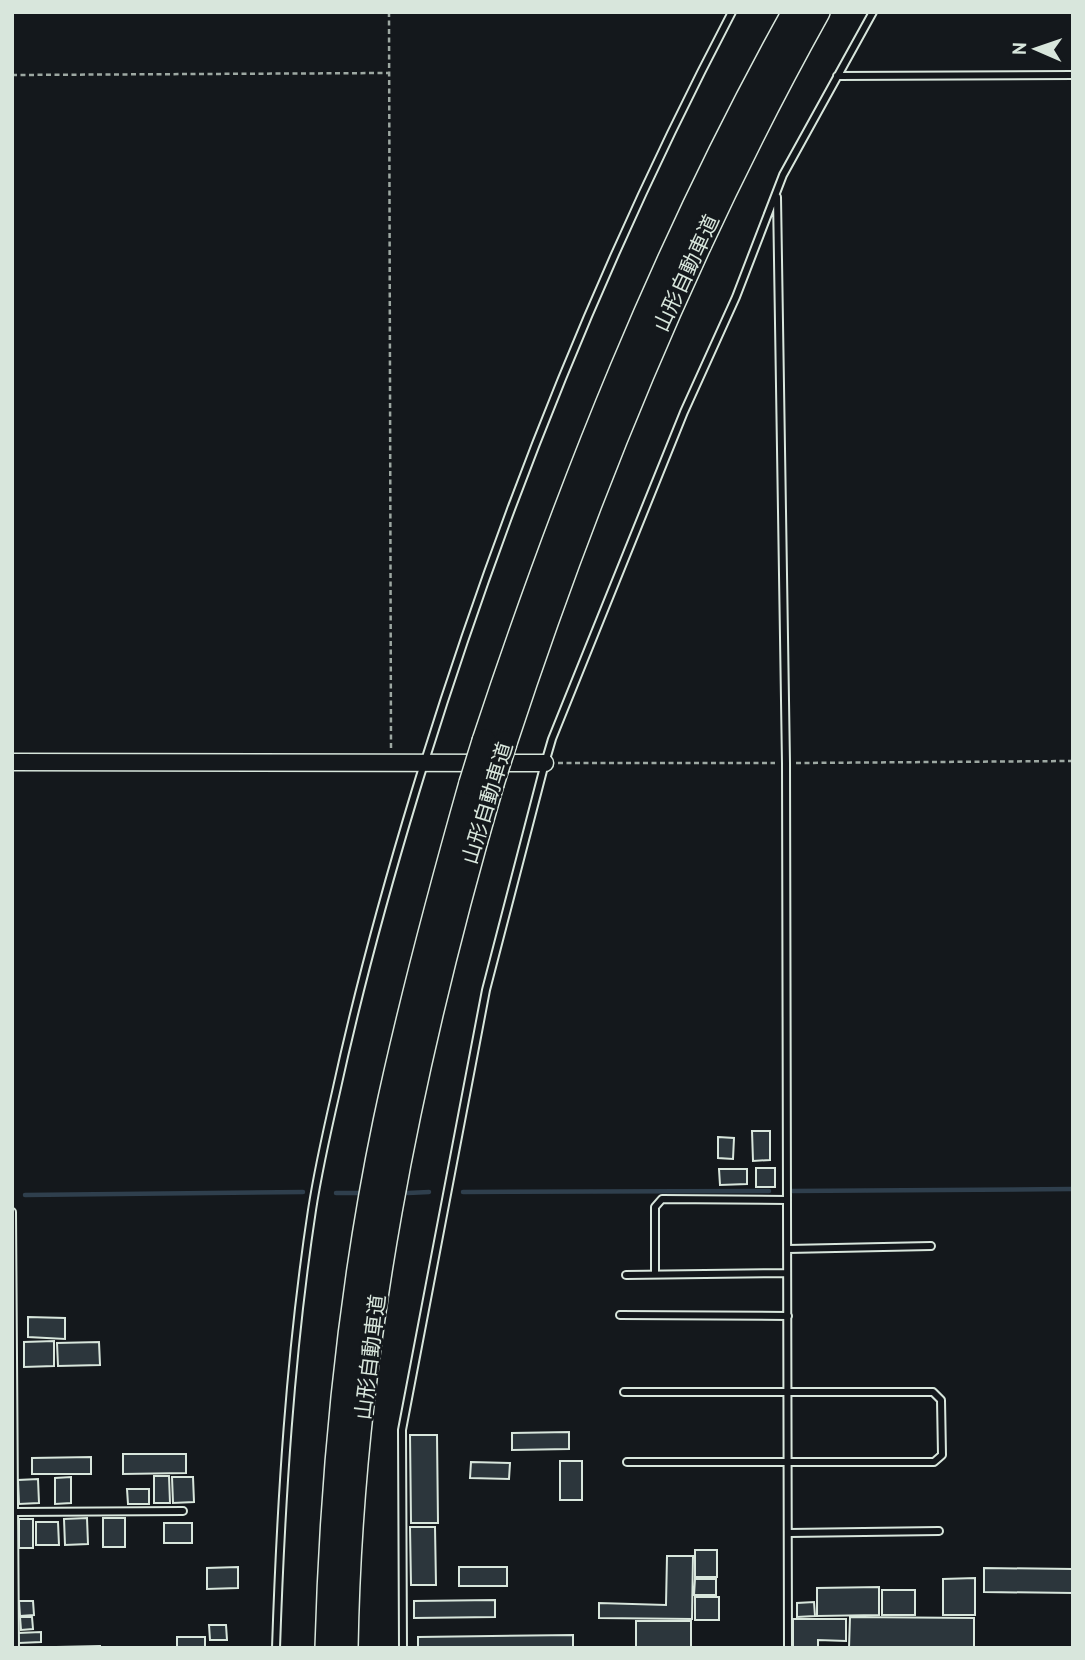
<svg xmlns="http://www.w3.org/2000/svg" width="1085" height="1660" viewBox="0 0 1085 1660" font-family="'PT Sans','Noto Sans JP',sans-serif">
	<rect width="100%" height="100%" fill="#14181c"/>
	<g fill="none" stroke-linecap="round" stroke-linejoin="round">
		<path stroke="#2f3f4d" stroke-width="4.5" d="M790,1191l283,-2
			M463,1192l306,-1
			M336,1193h22
			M408,1193l21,-1
			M25,1195l278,-3"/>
	</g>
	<path fill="#2c363c" stroke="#d8e6dc" stroke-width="2" d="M752,1131h18v29l-17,1z
		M718,1137l16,1 -1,21 -15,-1z
		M756,1168h19v19h-19z
		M719,1169h28v15l-27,1z
		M28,1317l37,1v21l-37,-2z
		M54,1341v25l-30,1v-25z
		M99,1342l1,23 -42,1 -1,-23z
		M569,1432v17l-57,1v-17z
		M410,1435h27l1,88h-27z
		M123,1454h63v19l-63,1z
		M91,1457v17h-59v-16z
		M560,1461h22v39h-22z
		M471,1462l39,1 -1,16 -39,-1z
		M154,1476h15l1,27h-16z
		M71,1477v26l-16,1v-26z
		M172,1477h21l1,25 -21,1z
		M38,1479l1,24 -20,1 -1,-24z
		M127,1489h22v15h-21z
		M87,1518l1,26 -23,1 -1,-26z
		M103,1518h22v29h-22z
		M19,1519h14v29h-14z
		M36,1522h22l1,23h-23z
		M164,1523h28v20h-28z
		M410,1527h25l1,58h-25z
		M695,1550h22v27h-22z
		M667,1556h26l-1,63 -93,-1v-15l67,2z
		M238,1567v21l-31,1v-21z
		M459,1567h48v19h-48z
		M984,1568l89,1v24l-89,-1z
		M975,1578v37h-32v-36z
		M695,1579h21v16h-22z
		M879,1587v28l-62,1v-28z
		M882,1590h33v25h-33z
		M695,1597h24v23h-24z
		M495,1600v17l-81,1v-17z
		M19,1601h14l1,14 -14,1z
		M814,1602l1,14 -18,1v-14z
		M20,1617h12l1,12 -12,1z
		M850,1617l124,1v30h-125z
		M793,1619h53v22l-28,-1v8h-25z
		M636,1621h55v27h-55z
		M209,1625h17l1,15h-17z
		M41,1632v10l-22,1 -1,-10z
		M573,1635v13h-155v-11z
		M177,1637h28v11h-28z
		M100,1646v2h-43v-1z"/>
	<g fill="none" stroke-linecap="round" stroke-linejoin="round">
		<defs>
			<path id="service" d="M837,76l236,-1
				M777,197l9,566 2,885
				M12,1212l3,436
				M788,1249l143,-3
				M655,1274v-67l7,-8 125,1
				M626,1275l161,-2
				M620,1315l168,1
				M624,1392h309l8,8 1,55 -8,7h-307
				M14,1512l169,-1
				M789,1533l150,-2
				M276,1648c5,-147 14,-293 36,-438 6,-39 15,-79 24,-118 22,-101 49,-200 79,-299 83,-272 185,-529 317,-781
				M403,1648l-1,-218 84,-440 59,-227 7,-24 132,-327 52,-115 47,-122 90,-163"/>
			<path id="tertiary" d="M12,762l533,1"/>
			<path id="motorway" d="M484,741c83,-251 181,-498 310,-729
				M505,743c83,-253 183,-498 313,-731
				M327,1648c5,-177 22,-353 58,-526 24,-114 54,-226 86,-339
				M346,1648c5,-294 64,-583 146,-864"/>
		</defs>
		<use href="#service" stroke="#d8e6dc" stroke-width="10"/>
		<use href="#tertiary" stroke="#d8e6dc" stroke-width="19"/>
		<use href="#motorway" stroke="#d8e6dc" stroke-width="26"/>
		<path stroke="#9da8a2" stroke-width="2.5" stroke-dasharray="5 3.5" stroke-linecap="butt" d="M389,12l2,737
			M12,75l377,-2
			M558,763h217
			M796,763l277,-2"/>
		<use href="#service" stroke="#14181c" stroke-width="6"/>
		<use href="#tertiary" stroke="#14181c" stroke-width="16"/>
		<use href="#motorway" stroke="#14181c" stroke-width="23"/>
		<defs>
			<path id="motorway-bridge" d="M471,783l13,-42
				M492,784l13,-41"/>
		</defs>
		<use href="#motorway-bridge" stroke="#d8e6dc" stroke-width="26" stroke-linecap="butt"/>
		<use href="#motorway-bridge" stroke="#14181c" stroke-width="23"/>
	</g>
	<g text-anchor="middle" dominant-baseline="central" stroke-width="5" stroke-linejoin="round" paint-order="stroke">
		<g font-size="21" fill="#d8e6dc" stroke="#14181c">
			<text transform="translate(686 273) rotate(-65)">山形自動車道</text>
			<text transform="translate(487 803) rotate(-73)">山形自動車道</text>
			<text transform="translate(370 1357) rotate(-83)">山形自動車道</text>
		</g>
	</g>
	<rect width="1085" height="1660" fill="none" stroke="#d8e6dc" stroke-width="28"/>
	<g transform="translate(1036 49) rotate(272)" stroke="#14181c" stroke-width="5" paint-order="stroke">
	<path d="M0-5L12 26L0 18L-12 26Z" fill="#d8e6dc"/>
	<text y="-10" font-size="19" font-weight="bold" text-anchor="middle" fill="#d8e6dc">N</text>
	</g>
</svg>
